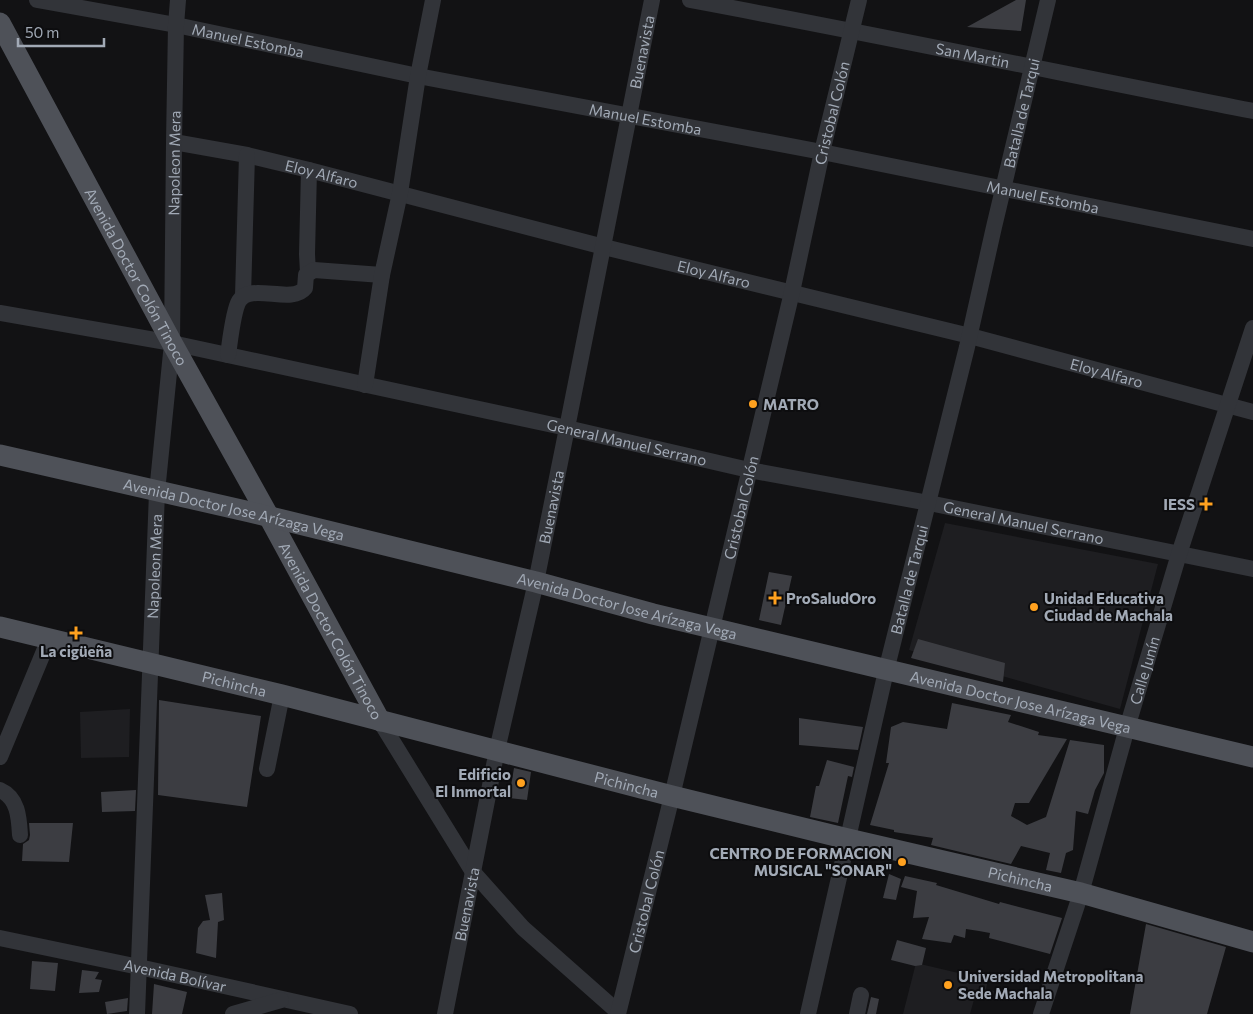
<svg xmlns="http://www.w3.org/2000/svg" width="1253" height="1014" viewBox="0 0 1253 1014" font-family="Commissioner,sans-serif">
	<rect width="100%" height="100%" fill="#121214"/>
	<path fill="#1e1e21" d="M945,523l213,41 -38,145 -211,-59z
		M130,709l-1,48 -48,1 -1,-46z
		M916,963l72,17 -2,9 8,2 -2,9 -17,-4 -5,18h-67z"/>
	<path fill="#3c3d42" d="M1016,0h10l-5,31 -54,-4z
		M769,572l23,4 -11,49 -22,-5z
		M918,639l87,24 -2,19 -92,-24z
		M159,700l102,16 -14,91 -89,-12z
		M952,703l59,12 -3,7 31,10 -1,3 29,4 -38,64h-14l-4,13 16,9 19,-8 24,-77 34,5v28l-9,17 -7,24 -12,-3 -3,39 -7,3 -5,20 -15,-3 4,-17 -29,-7 -10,18 -80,-19 2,-7 -39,-6v-2l-24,-5 19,-62h-3l5,-36 12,-5 44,7z
		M799,718l64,9 -5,23 -59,-5z
		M827,760l27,7 -2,10 -4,-1 -10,47 -28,-6 6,-31h3z
		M514,768l17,4 -4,28 -18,-2z
		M136,790l-1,21 -33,1 -1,-20z
		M29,823h44l-4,39 -47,-1 1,-17 6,-4 1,-5z
		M889,874l12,5 -5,21 -13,-2z
		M905,876l32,7 -1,2 63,19 1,-2 62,16 -12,36 -61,-16 1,-5 -11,-2 -13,-2 -1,9 -11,-3 -3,8 -29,-4 7,-22 -16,1 4,-27 -16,-4z
		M222,893l2,27 -6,2 -2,36 -20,-5 2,-25 5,-7 7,-1 -5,-25z
		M1146,924l80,23 -19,67h-77z
		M897,940l29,8 -4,17 -7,1 -24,-6z
		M32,961l26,2 -3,28 -25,-2z
		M82,970l17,2 -4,7 7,1 -3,12 -20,1z
		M154,984l33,8 -5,22h-30z
		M871,997l8,2 -3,15h-9z
		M128,998l-1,13 -20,3 -2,-12z"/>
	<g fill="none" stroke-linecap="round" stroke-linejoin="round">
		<g stroke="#323439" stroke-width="16">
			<path id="s1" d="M37,0l139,25 242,51 404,76 431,87"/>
			<path id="s2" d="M690,0c188,35 375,74 563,111"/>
			<path id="s3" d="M174,142l73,13 62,15 295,77 366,89 283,76"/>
			<path d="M308,273l-1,-19 2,-84"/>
			<path d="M243,296l4,-141"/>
			<path id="s4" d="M0,313l172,30 395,85 182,42 180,33 324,66"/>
			<path d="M228,355c2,-13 5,-44 11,-54 11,-19 53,4 66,-13l1,-13 8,-5 68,5"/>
			<path d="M365,385l17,-110 18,-82 18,-117 15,-76"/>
			<path d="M380,721l93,151 50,56 95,84"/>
			<path d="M0,757l49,-118"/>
			<path d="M267,769l15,-74"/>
			<path d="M0,790c18,8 19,27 20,45"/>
			<path id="s5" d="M0,938l139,29 211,47"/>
			<path id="s6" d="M137,1014l20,-522 15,-149 2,-201 2,-117 2,-25"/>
			<path d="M233,1014l48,-14"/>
			<path id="s7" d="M445,1014l52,-264 39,-168 31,-154 85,-428"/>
			<path id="s8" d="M618,1014l54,-218 120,-504 30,-140 37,-152"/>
			<path id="s9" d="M808,1014l78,-343 81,-324 27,-120 54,-227"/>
			<path d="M857,1014l4,-19"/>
			<path id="s10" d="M1041,1014l40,-121 46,-165 52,-174 74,-226"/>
		</g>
		<g stroke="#4e5158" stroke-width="21">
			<path id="s11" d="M0,23l172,320 97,174 111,204"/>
			<path id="s12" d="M0,455l250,57 286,70 117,32 600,143"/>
			<path id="s13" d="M0,627l282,68 390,101 176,43 233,54 172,49"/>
		</g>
	</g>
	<g fill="#ffa11f" stroke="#0d0d0f" stroke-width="2">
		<circle cx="753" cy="404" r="5"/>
		<path d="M1203.5 496.5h5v5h5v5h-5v5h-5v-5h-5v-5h5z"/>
		<path d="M772.5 590.5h5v5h5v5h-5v5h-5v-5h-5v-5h5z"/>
		<circle cx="1034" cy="607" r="5"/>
		<path d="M73.5 625.5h5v5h5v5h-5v5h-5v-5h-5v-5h5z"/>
		<circle cx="521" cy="783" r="5"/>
		<circle cx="902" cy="862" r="5"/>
		<circle cx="948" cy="985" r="5"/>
	</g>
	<g text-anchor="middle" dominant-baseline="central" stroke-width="4" stroke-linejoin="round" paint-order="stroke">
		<g font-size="15" fill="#a2aab6" stroke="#0d0d0f">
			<text stroke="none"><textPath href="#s1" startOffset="215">Manuel Estomba</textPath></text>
			<text stroke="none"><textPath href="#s7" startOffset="982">Buenavista</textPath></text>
			<text stroke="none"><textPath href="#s2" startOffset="288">San Martin</textPath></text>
			<text stroke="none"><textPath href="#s8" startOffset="926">Cristobal Colón</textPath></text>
			<text stroke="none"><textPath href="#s9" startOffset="926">Batalla de Tarqui</textPath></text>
			<text stroke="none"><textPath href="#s1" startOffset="620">Manuel Estomba</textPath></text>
			<text stroke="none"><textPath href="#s6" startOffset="852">Napoleon Mera</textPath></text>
			<text stroke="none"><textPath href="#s3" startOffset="151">Eloy Alfaro</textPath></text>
			<text stroke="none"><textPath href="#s1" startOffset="1025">Manuel Estomba</textPath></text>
			<text stroke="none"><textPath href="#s3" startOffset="556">Eloy Alfaro</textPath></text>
			<text stroke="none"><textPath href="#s11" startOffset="288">Avenida Doctor Colón Tinoco</textPath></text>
			<text stroke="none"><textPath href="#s3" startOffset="961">Eloy Alfaro</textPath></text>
			<text stroke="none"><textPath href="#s4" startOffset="640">General Manuel Serrano</textPath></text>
			<text stroke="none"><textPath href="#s7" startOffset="518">Buenavista</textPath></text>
			<text stroke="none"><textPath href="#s8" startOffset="521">Cristobal Colón</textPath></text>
			<text stroke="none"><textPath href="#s12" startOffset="240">Avenida Doctor Jose Arízaga Vega</textPath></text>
			<text stroke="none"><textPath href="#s4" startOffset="1045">General Manuel Serrano</textPath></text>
			<text stroke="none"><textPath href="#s6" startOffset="448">Napoleon Mera</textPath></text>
			<text stroke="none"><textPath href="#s9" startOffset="446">Batalla de Tarqui</textPath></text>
			<text stroke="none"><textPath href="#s12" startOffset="645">Avenida Doctor Jose Arízaga Vega</textPath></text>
			<text stroke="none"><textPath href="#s11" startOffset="692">Avenida Doctor Colón Tinoco</textPath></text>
			<text stroke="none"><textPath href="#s10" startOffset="359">Calle Junín</textPath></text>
			<text stroke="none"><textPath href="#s13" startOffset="241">Pichincha</textPath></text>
			<text stroke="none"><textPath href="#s12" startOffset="1050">Avenida Doctor Jose Arízaga Vega</textPath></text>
			<text stroke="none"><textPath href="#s13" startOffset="646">Pichincha</textPath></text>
			<text stroke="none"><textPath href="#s13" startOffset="1051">Pichincha</textPath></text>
			<text stroke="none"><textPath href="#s8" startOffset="116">Cristobal Colón</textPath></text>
			<text stroke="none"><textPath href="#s7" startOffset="112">Buenavista</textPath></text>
			<text stroke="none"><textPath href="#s5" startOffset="179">Avenida Bolívar</textPath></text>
		</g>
		<g font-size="15" font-weight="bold" fill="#a2aab6" stroke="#0d0d0f" text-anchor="start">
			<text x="763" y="404">MATRO</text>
			<text x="1195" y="504" text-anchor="end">IESS</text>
			<text x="786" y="598">ProSaludOro</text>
			<text x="1044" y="598">Unidad Educativa<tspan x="1044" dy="17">Ciudad de Machala</tspan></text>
			<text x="76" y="651" text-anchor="middle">La cigüeña</text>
			<text x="511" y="774" text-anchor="end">Edificio<tspan x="511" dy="17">El Inmortal</tspan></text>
			<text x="892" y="853" text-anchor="end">CENTRO DE FORMACION<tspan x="892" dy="17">MUSICAL "SONAR"</tspan></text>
			<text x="958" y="976">Universidad Metropolitana<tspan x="958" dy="17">Sede Machala</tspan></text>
		</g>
	</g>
	<path d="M18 38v8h86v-8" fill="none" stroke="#a2aab6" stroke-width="2.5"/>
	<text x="25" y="38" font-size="15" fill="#a2aab6" stroke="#0d0d0f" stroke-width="4" paint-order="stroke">50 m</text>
</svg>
